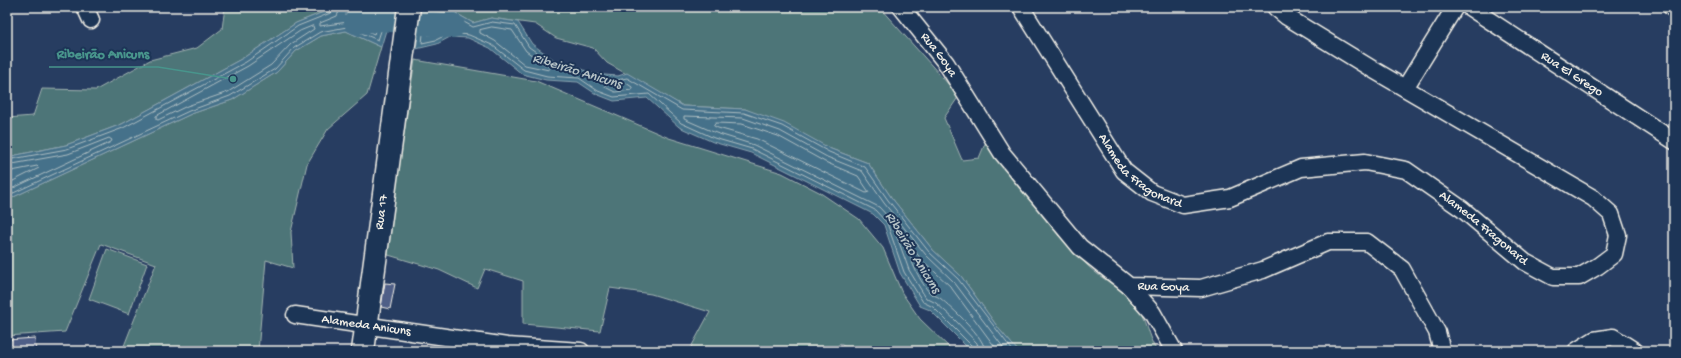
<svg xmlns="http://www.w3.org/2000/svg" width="1681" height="358" viewBox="0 0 1681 358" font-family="'Gochi Hand',sans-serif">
	<rect width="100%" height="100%" fill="#273d61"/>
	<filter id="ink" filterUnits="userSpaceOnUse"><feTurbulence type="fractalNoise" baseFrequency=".025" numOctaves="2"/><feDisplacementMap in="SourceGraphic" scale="8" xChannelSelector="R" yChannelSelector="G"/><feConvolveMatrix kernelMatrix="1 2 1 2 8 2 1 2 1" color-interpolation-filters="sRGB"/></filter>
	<g filter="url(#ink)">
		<path fill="#4e7578" stroke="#a1b3b0" d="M225,7h111l-40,16 -53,35 -121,66 -56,21 -59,12v-39l26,-2 9,-27 54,1 54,-30 47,-12 25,-19z
			M422,7h457l80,89 -15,22 18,42 17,-2 8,-19c31,45 61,89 101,127 14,14 35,22 48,38 10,12 11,33 21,47h-139l-19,-22 -38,-53 -28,-26 -42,-53 -23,-34 -37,-14 -86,-40 -62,-3 -76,-43 -14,-15 -37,-10 -21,-14 -44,-6 -18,5 -19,-11 -20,1 -12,-3z
			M346,31l35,16 -14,48 -39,34 -21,35 -16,68 2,36 -27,-8 -8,91h-136l34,-87 -55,-20 -36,88 -58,4v-136l184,-86 41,-14 45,-28 19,-21 25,-15z
			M415,60l121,21 133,57 113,35 37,19 40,27 24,29 19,45 18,26 33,32h-104l-9,-8 -5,8h-146l21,-39 -59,-18 -41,-6 -10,43 -77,-7v-43l-38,-12 -8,19 -38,-18 -54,-16z
			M107,249l40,15 -18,50 -40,-15z"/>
		<path fill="#45718a" stroke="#8ba4b0" d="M336,7h57l-12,40 -35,-16 -25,5 -25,15 -19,21 -45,28 -41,14 -184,86v-43l59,-12 56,-21 121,-66 53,-35z
			M422,10l12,3 20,-1 19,11 18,-5 27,4 14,22 25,18 19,4 16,8 26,2 9,-3 56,33 62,3 39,14 47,26 37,14 23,34 42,53 28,26 38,53 19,22h-47l-41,-41 -10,-4 -20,-33 -16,-48 -11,-11 -122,-61 -38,-11 -34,-15 -32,-29 -33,3 -18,-7 -18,-12 -32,-2 -24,-6 -32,-26 -22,-10 -18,-1 -13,7 -21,5z"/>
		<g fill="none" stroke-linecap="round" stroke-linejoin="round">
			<path stroke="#aebec2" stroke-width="1" d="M341,7l-4,9 -17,7v3l28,-4 26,12 10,-27
				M347,7l-1,9 24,9 8,-18
				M452,21l7,4v3h-11l-14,7h-6l2,-13z
				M313,26l1,3 -23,15 -20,21 -43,27 -41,14 -29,14 -2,-1v-3l92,-50 52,-35z
				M492,27l20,3 14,21 23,16v3l-24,-5 -30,-24 -15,-8v-3z
				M626,83l6,4v3l-17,2 -10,-5 1,-3 12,1z
				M716,123l26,1 36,12 47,26 33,14 11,16 -3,1 -109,-54 -39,-11 -4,-2z
				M7,160l60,-11 56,-21 123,-66 52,-36 35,-14 3,-5
				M7,165l61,-11 41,-16 3,2 -1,2 -104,49
				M7,172l30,-6 2,2 -32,16
				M7,196l182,-85 41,-15 45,-27 19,-21 26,-16 27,-5 31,13 11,-33
				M974,351l-1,-4 -40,-40 -10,-5 -19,-30 -17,-49 -12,-13 -123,-61 -38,-11 -33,-15 -32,-29 -35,3 -16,-6 -19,-13 -32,-2 -23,-6 -32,-25 -23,-10 -19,-2 -14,7 -14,3 3,-27h28l20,11 19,-5 23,3 14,22 27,19 18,3 18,9 25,2 10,-2 55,32 62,3 38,13 47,26 36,15 23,33 41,52 29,27 55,72
				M979,351l-2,-8 -23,-24 -18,-16 -10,-5 -17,-28 -18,-50 -12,-13 -125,-62 -38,-12 -32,-14v-3l59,2 37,13 47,26 35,14 22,32 42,52 28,27 52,69
				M985,351c0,-14 -33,-43 -45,-53 -3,-2 -8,-3 -11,-6 -7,-8 -21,-33 -19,-43h3l9,11 28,26 48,65"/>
			<path stroke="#45718a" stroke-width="24" d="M356,22l25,-3 72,7"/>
		</g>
		<path fill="#505f87" stroke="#f4f1e8" d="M385,283l10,1 -5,25 -9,-2z
			M35,338l1,13h-28l-1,-11z"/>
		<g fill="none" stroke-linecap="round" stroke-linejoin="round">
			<defs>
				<g id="street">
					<path d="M85,7l6,13"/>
					<path id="s1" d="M901,7l45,56 56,90 78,94 49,39 72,2 62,-18 65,-28h39l35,27 35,63 5,19"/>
					<path id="s2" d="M1021,7l103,164 28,22 31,12 47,-7 71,-30 64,-6 41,8 56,39 63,53 28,15h26l19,-11 16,-12 4,-19 -7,-21 -18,-16 -221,-129 -85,-52 -12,-10"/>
					<path id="s3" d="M1469,7l205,134"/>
					<path d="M1671,7l3,2"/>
					<path d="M1405,88l50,-81"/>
					<path d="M1129,286l23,26 22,39"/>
					<path id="s4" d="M295,315l212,31 74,5"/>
					<path d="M1576,351l18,-11 19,-3 22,14"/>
				</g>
				<g id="secondary">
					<path id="s5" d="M363,351l46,-344"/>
				</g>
			</defs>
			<use href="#street" stroke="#f4f1e8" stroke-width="19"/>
			<use href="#secondary" stroke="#f4f1e8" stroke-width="25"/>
			<use href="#street" stroke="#1d3557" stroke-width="16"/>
			<use href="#secondary" stroke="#1d3557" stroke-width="22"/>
		</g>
	</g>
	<g text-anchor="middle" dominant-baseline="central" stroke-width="4" stroke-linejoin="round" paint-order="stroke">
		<g font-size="13" fill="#f4f1e8" stroke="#1d3557">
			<text stroke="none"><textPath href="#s1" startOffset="61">Rua Goya</textPath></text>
			<text stroke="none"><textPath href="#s3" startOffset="123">Rua El Grego</textPath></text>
			<text stroke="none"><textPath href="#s2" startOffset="206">Alameda Fragonard</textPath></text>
			<text stroke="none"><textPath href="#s5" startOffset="140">Rua 17</textPath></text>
			<text stroke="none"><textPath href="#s2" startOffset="590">Alameda Fragonard</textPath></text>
			<text stroke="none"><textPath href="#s1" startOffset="397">Rua Goya</textPath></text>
			<text stroke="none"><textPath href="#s4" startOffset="72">Alameda Anicuns</textPath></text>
		</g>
		<g font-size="14" font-style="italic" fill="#b7c4c7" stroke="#1d3557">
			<text transform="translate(577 72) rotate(17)">Ribeirão Anicuns</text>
			<text transform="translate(912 253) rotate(58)">Ribeirão Anicuns</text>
		</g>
	</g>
	<path fill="none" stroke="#48958c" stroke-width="1.5" d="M233 79L158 67H49"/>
	<circle fill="#48958c" stroke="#1d3557" stroke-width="1.5" cx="233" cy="79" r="4"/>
	<g font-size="14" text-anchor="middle" font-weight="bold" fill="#48958c" stroke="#1d3557" stroke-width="4" stroke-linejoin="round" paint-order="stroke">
		<text x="103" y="58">Ribeirão Anicuns</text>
	</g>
	<rect width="1681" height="358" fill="none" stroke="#1d3557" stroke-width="24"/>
	<rect x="12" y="12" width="1657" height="334" fill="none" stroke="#f4f1e8" stroke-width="1.5" filter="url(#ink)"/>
</svg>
